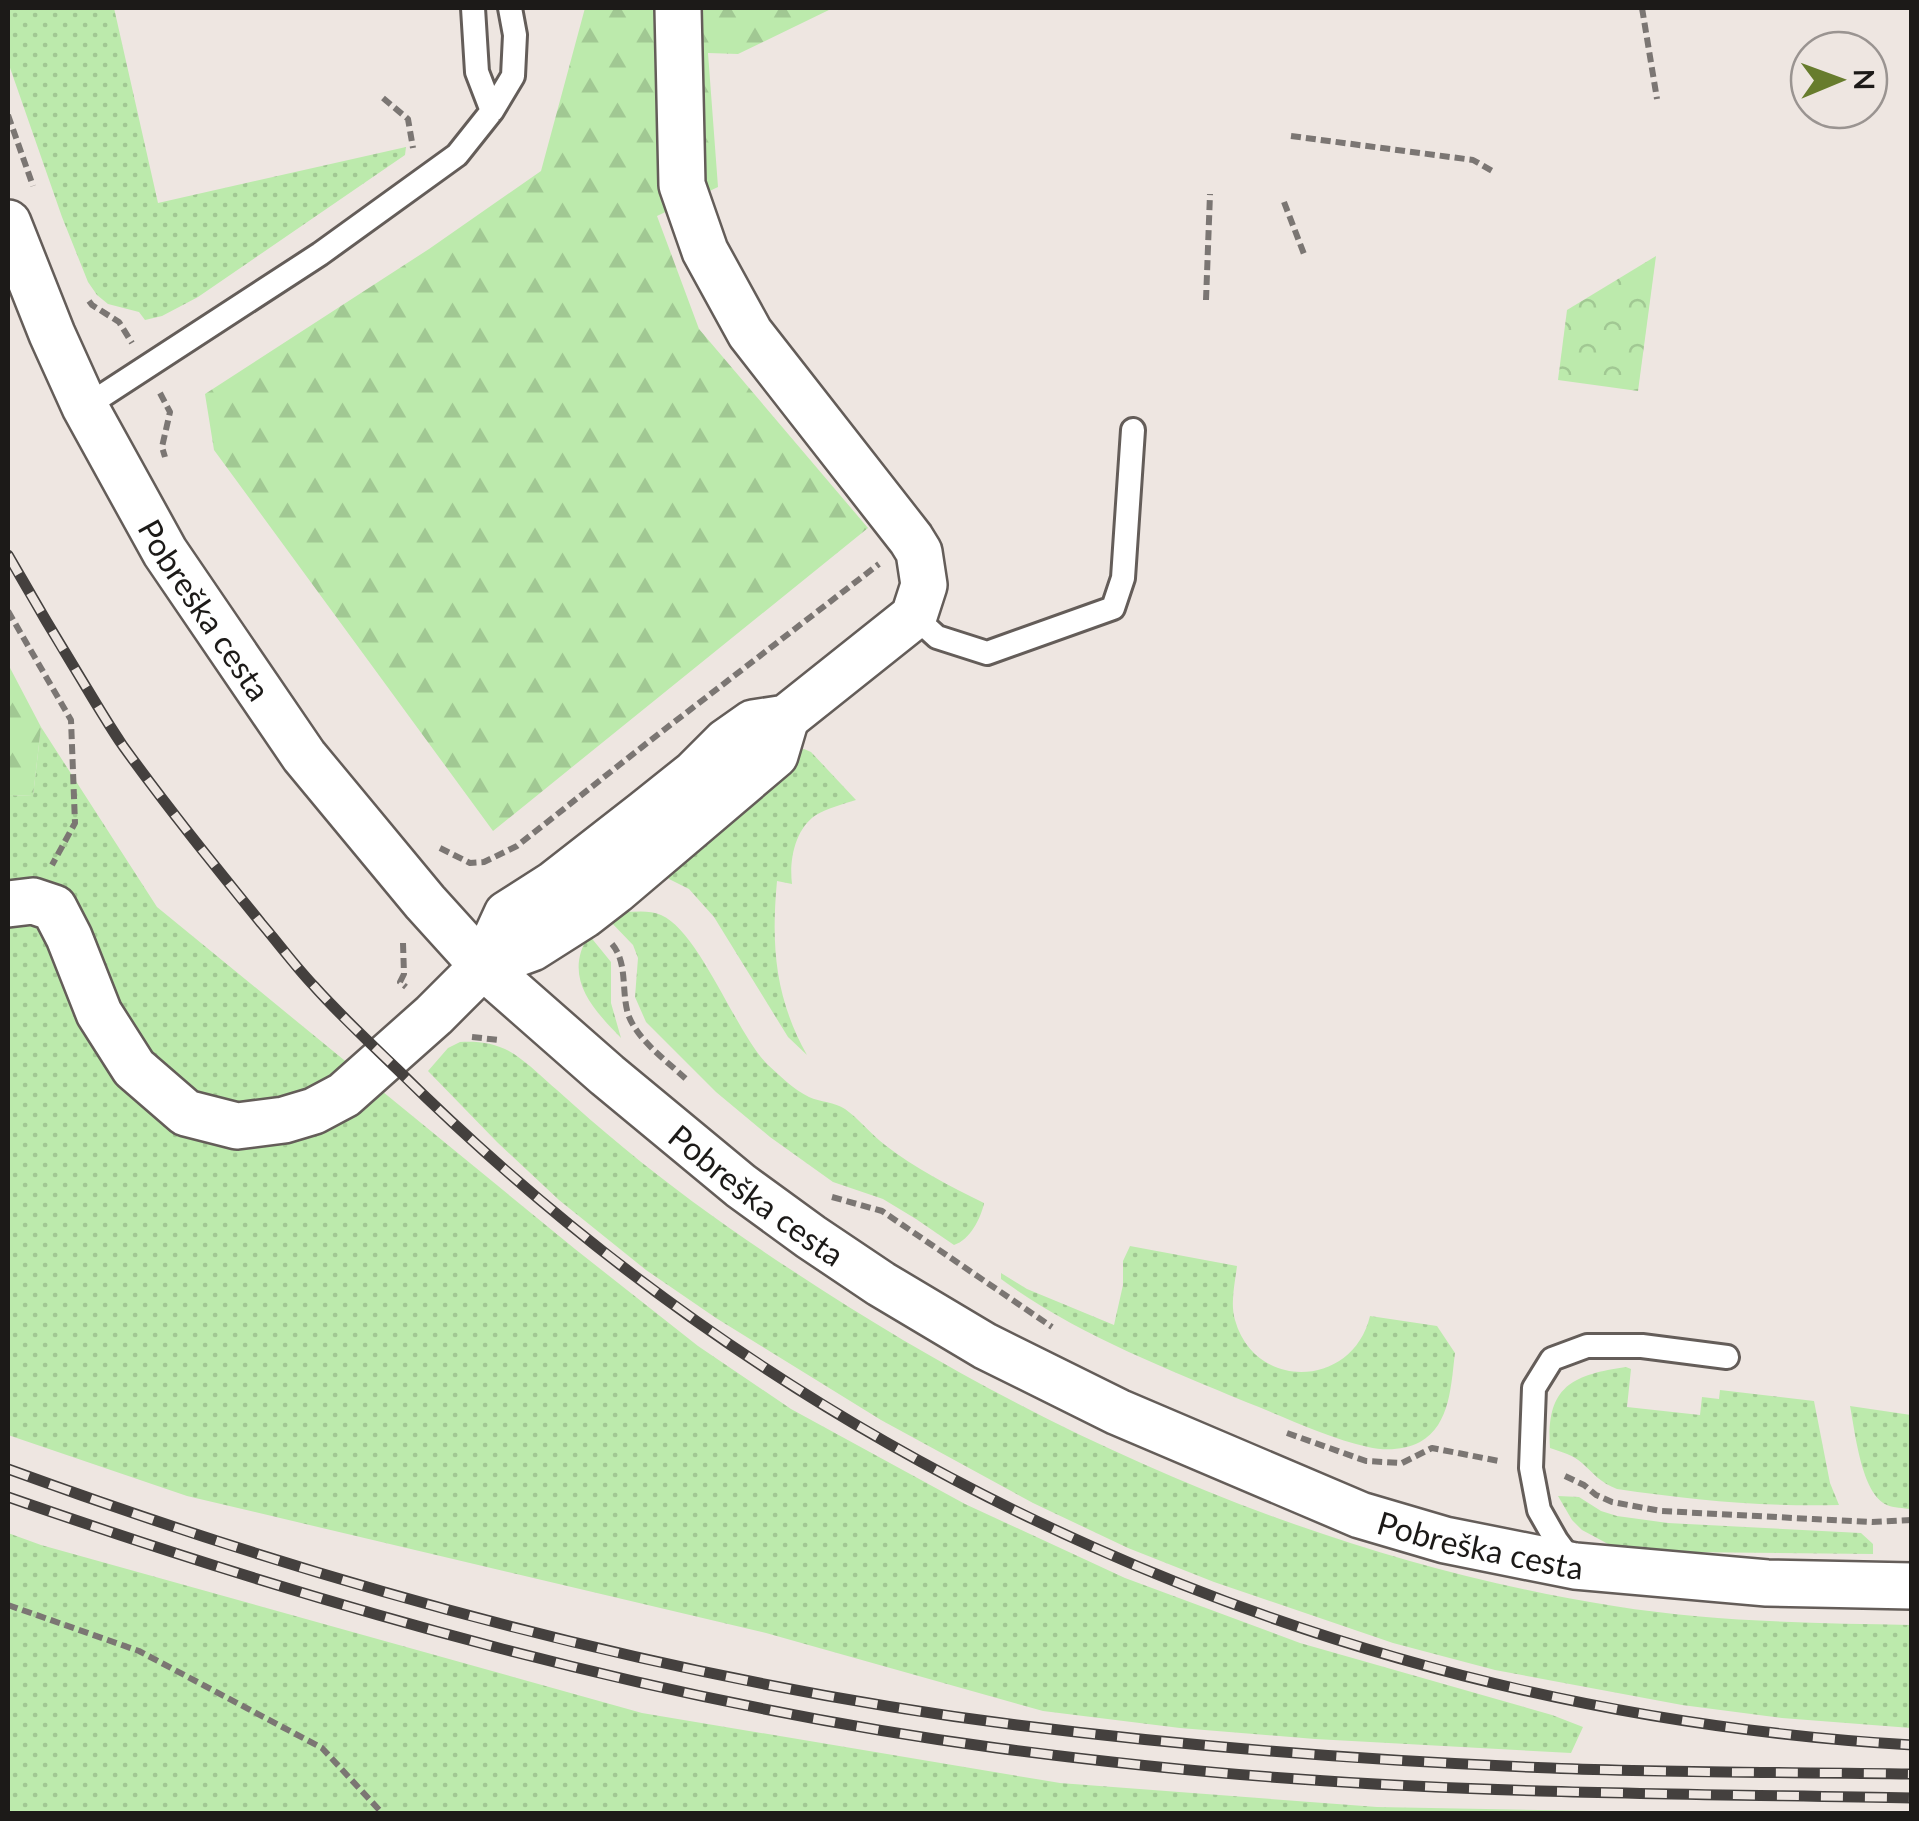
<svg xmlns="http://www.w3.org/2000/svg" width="1919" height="1821" viewBox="0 0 1919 1821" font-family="Lato,sans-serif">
	<defs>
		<pattern id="grass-dots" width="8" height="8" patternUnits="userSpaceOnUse" patternTransform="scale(2.5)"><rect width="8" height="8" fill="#bceaac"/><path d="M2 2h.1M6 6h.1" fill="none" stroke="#a1c893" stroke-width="1.8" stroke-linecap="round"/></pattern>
		<pattern id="forest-firs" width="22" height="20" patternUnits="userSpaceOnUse" patternTransform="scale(2.5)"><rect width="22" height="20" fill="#bceaac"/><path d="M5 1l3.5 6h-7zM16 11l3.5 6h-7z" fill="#a1c893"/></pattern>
		<pattern id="park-crowns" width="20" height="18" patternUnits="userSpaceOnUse" patternTransform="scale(2.5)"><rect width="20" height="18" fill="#bceaac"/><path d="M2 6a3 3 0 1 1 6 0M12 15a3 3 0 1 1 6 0" fill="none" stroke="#a1c893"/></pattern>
	</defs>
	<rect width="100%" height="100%" fill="#eee6e1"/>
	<path fill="url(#grass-dots)" d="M8,8h106l44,195 248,-56 -1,8 -207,142 -36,19 -17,4 -6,-8 -31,-8 -11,-9 -9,-13 -26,-65 -54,-155z
		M41,727l116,180 418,342 123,97 93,63 174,95 160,74 175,65 252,72 31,12 -12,26 -256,-14 -135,-11 -137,-17 -277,-78 -579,-137 -179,-61v-640l25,1z
		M804,749l7,3 45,48c-13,4 -28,8 -40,15 -21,14 -27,45 -24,69l-15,-3c-6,65 -2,117 30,174l-19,-18 -74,-120 -25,-28 -20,-10 -2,-5 130,-124z
		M624,912c12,0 26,-2 37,3 38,16 74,116 106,149 13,12 26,25 42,33 11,5 26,5 36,12 14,10 26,25 40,36 30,23 64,41 99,58 -3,15 -14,37 -30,42l-38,-26 -33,-20 -50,-17 -63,-45 -54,-45 -70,-70 -11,-25 3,-39 -5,-13 -26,-27z
		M589,935l22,27v41l10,35c-28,-29 -59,-61 -32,-103z
		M460,1042c19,-1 37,1 54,12 15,10 29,24 43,36 22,20 44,39 67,58 53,44 111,85 169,123 246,163 528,289 821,335 99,16 198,17 297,19v103l-129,-10 -100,-13 -187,-35 -102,-27 -179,-61 -86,-34 -95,-45 -152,-83 -165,-102 -70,-48 -87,-70 -62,-58 -69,-71 20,-23z
		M1130,1246l107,20c-2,17 -7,37 -2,54 20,72 118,68 135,-4l67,10 18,27c-4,30 -4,72 -35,89 -15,8 -35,9 -52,5 -40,-9 -83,-30 -122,-45 -83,-35 -172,-69 -245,-123v-6l26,16 87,36 9,-40v-24z
		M1626,1367l5,2 -4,38 73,8 2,-18 17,2 1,-9 94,11 16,82 9,22c-74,2 -148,-5 -222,-16 -16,-6 -23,-15 -35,-26 -9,-8 -20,-11 -32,-15 -4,-60 20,-73 76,-81z
		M1850,1406l61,9v94c-7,-1 -18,-1 -24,-4 -26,-11 -32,-75 -37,-99z
		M1558,1496l21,1 22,14 16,5 51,7 193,10 12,11v10l-189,-2 -74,-7 -28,-15 -10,-10z
		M8,1533l33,12 601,168 418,70 317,24 333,6h-1702z"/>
	<path fill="url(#forest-firs)" d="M585,8h248l-95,46 -30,-1 10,134 -61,29 42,113 169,199 -375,303 -279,-381 -9,-56 224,-145 112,-78z
		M8,664l33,63 -8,69 -25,-1z"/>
	<path fill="url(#park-crowns)" d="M1656,256l-18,135 -80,-11 9,-70z"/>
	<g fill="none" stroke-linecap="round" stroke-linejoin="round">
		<defs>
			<path id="lane" d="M473,8l4,64 15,39
				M85,407l235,-153 137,-99 35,-44 21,-35 2,-41 -5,-27
				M914,616l23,21 50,16 126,-45 10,-30 10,-148
				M1573,1563l-17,-23 -17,-30 -8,-42 3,-80 18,-29 35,-13h55l85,11"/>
			<g id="street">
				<path id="s1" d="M8,223l44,111 33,73 80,145 139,204 121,146 58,64 124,109 134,111 70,51 70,47 104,62 133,66 242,103 85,25 130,26 192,17 145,3"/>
				<path d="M8,904l25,-3 21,7 15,29 30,76 35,55 52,45 51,13 47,-6 30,-9 30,-16 90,-80 49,-49 24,-52 47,-30 91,-71 50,-40 31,-31 27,-19 33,-5 128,-102 10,-31 -5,-33 -8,-13 -161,-206 -45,-82 -23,-66 -4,-177"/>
				<path d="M483,966l49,-18 52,-33 31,-24 160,-136 11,-37"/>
			</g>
		</defs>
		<use href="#lane" stroke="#645d59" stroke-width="28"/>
		<use href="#street" stroke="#645d59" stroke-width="50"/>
		<path stroke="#7b7673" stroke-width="6" stroke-dasharray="10 5" stroke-linecap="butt" d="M1642,8l15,91
			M383,98l25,21 5,29
			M8,115l25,71
			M1291,136l182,24 21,12
			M1284,202l20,52
			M1206,300l4,-106
			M89,301l3,4 27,17 13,21
			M160,393l10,19 -8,35 3,10
			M8,611l63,109 4,103 -23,42
			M440,848l30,15 14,-1 33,-16 130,-103 232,-179
			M403,943l1,31 -4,8 6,5
			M612,944c16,19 9,46 16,70 9,26 39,47 59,66
			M472,1037l27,3
			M832,1197l50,14 170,116
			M1287,1433l79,28 36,2 30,-15 67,13
			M1565,1476l19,9 12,10 16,7 49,9 152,8 59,3 40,-2
			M8,1605l131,46 183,97 61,66"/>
		<use href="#lane" stroke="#fff" stroke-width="22"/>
		<use href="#street" stroke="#fff" stroke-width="45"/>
		<defs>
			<path id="rail" d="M8,555c25,44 51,88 78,132 12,20 24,40 37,59 44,61 91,119 138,177 18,21 34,43 53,63 26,29 55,56 83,83 409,406 939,642 1515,676
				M8,1469c326,119 664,212 1009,256 177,22 355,36 534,43 120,5 240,4 361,6
				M8,1497c322,112 650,205 989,251 100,13 201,24 301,31 204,15 409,15 614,19"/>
		</defs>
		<use href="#rail" stroke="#44403e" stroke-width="11"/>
		<use href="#rail" stroke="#eee6e1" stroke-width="8" stroke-dasharray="22" stroke-linecap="butt"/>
	</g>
	<g text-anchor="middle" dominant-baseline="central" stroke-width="10" stroke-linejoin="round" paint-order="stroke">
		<g font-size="32" fill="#1c1a18" stroke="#eee6e1">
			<text stroke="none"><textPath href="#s1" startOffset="435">Pobreška cesta</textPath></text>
			<text stroke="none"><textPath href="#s1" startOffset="1245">Pobreška cesta</textPath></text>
			<text stroke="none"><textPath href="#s1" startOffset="2055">Pobreška cesta</textPath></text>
		</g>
	</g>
	<rect width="1919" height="1821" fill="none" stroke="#1c1a18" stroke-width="20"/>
	<g transform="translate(1839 80) rotate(89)"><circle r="48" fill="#eee6e1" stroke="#9a9491" stroke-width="2.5"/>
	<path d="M0-8L18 38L0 25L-18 38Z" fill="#677c2d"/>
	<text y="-15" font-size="28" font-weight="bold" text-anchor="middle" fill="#1c1a18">N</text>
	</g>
</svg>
